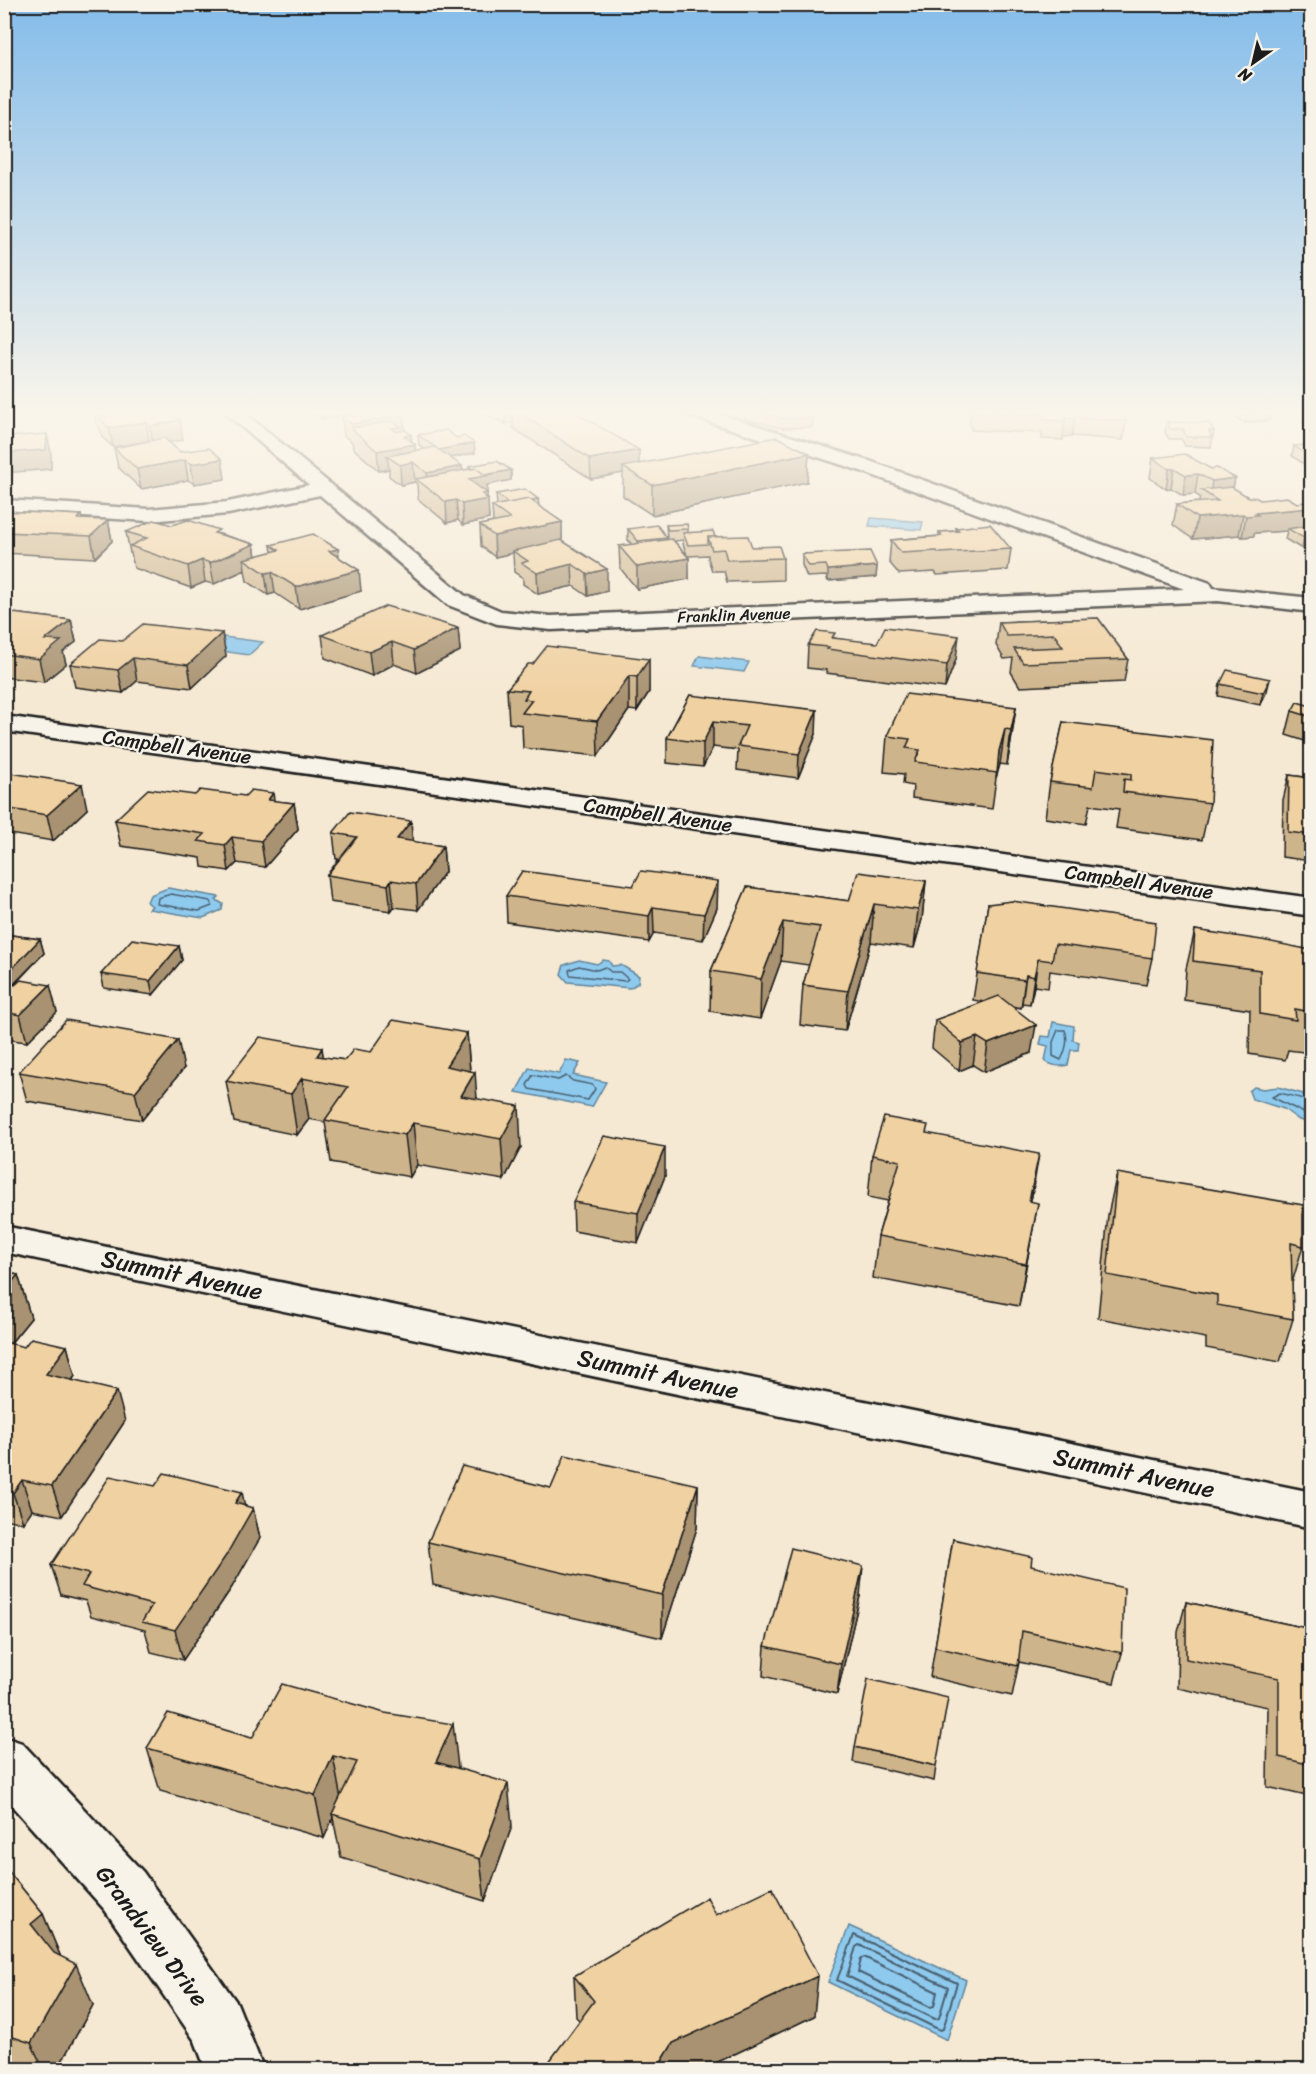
<svg xmlns="http://www.w3.org/2000/svg" width="1316" height="2074" viewBox="0 0 1316 2074" font-family="Sriracha,sans-serif">
	<rect width="100%" height="100%" fill="#f5e9d3"/>
	<filter id="ink" filterUnits="userSpaceOnUse"><feTurbulence type="fractalNoise" baseFrequency=".0167" numOctaves="2"/><feDisplacementMap in="SourceGraphic" scale="12" xChannelSelector="R" yChannelSelector="G"/><feConvolveMatrix kernelMatrix="1 2 1 2 8 2 1 2 1" color-interpolation-filters="sRGB"/></filter>
	<g filter="url(#ink)">
		<path fill="#8ec9ee" stroke="#60849a" stroke-width="1.5" d="M871,518l52,4 -2,8 -52,-4z
			M207,635l56,7 -14,13 -56,-8z
			M699,656l50,6 -5,10 -50,-6z
			M168,888l51,9 -3,3 7,4 -1,6 -19,8 -54,-9 3,-3 -5,-4 3,-7z
			M579,960l18,4 6,-4 6,1 3,5 9,-1 18,11 -1,7 -8,5 -62,-6 -7,-8 3,-9z
			M1053,1022l21,4 -1,14 6,2 -1,8h-7l-3,15c-7,2 -17,1 -23,-4l3,-15 -8,-2 2,-8 8,1z
			M566,1060l14,3 -7,12 33,7 -14,25 -76,-15 13,-24 30,6z
			M1254,1087l9,2 15,-2 33,9v27l-12,-3 -15,-11 -32,-10 -3,-8z
			M849,1926l117,54 -19,60 -119,-58z"/>
		<g fill="none" stroke-linecap="round" stroke-linejoin="round">
			<path stroke="#4a6170" stroke-width="1.5" d="M171,894l39,7 2,5 -13,5 -42,-7 1,-6z
				M579,966l18,4 8,-3 6,5h9l8,7 -3,2 -55,-6 -1,-5z
				M1058,1030h7c4,10 1,20 -4,30l-8,-4v-14z
				M533,1075l25,5 8,-4 7,5 20,4 2,4 -7,11 -59,-11 -2,-4z
				M1312,1101l-32,-8 -8,4 40,20"/>
			<path stroke="#4a6170" stroke-width="2" d="M854,1935l103,48 -14,46 -3,1 -103,-50z
				M859,1945l89,42 -9,31 -4,1 -88,-43 9,-29z
				M864,1957l73,35 -3,14 -4,1 -72,-35 3,-13z"/>
			<defs>
				<path id="street" d="M221,409h19l224,186 37,16 50,5 633,-27 -323,-118 -179,-58 -3,-4h25l171,54 335,120 3,5 99,10v14l-94,-11 -667,29 -54,-6 -49,-19 -128,-110 -92,19 -79,7 -145,-9v-12l145,9 79,-7 81,-17z
					M4,716l1308,182v18l-1308,-185z
					M4,1226l1308,266v36l-1308,-276z
					M4,1737l18,6 121,129 94,131 27,67h-58l-11,-29 -90,-131 -101,-113z"/>
			</defs>
			<use href="#street" stroke="#1c1c1c" stroke-width="5"/>
			<use href="#street" fill="#f7f3e8" fill-rule="evenodd"/>
		</g>
		<path fill="#ceb48b" stroke="#1c1c1c" stroke-width="1.5" fill-rule="evenodd" d="M93,409h64l26,31 -15,2 12,10 45,27 -31,5 -6,-4 -47,9 -23,-22 -4,-19 35,-7 -36,6 -11,-10 -2,-9 -4,-4z
			M311,409h83l9,6 2,15 6,5 1,7 3,9 9,-2 -5,-4 -1,-10 39,3 17,5 1,10 -25,5 12,8 1,4 6,-1v-3l42,4v10l-24,5v13l2,21 -26,6 -5,-5 -11,3 -29,-24 -1,-15 -2,-2 -14,3 -12,-9v-7l-10,2 -26,-23 -1,-6 -8,-6 -2,-19 5,-1v-1l-25,4 -10,-7z
			M474,409h96l69,55 170,-11 -2,29 -155,33 -29,-19v-23l-32,6 -78,-51v-6l-7,2z
			M745,409l39,3 29,6 -1,9 -30,1 -37,-9z
			M972,409h79l75,12 -3,19 -51,-4 -9,1v3l-21,-1v-6l-71,-3 -1,-8z
			M1238,409l34,2 -2,9 -25,3 -9,-5z
			M1298,409h13v18l-8,-4 2,-11z
			M1167,422l47,9 -3,16 -26,-1 -4,-7h-12l-4,-7z
			M1311,445v18l-7,1 -12,-8 2,-10z
			M1153,458l58,11 24,9 -2,10 15,9 12,3 50,25h1v23l-9,1 -17,-10 2,-8 -33,2v3l-12,1 -3,-2 -46,4 -20,-14 4,-21 22,-2 1,-5 -5,-3 -12,1 -12,-7 -5,1 -16,-11z
			M496,494l42,5 1,7 23,16v19l45,50 -19,5 -15,-10 -35,8 -15,-10v-6l-9,-6 -1,-19 -18,4 -14,-11 -1,-21 13,-3 -1,-16 5,-1z
			M4,511l77,4 1,4 26,1 4,21 -17,17 -91,-5z
			M172,525l48,9 34,10 2,12 16,-4 -1,-7 67,4 1,8 22,34 -62,18 -24,-16 -7,2 -21,-14 -2,-11 -31,14 -9,-2 -14,6 -57,-20 -3,-15h-1l-4,-21z
			M666,525l22,4v4l27,4 37,10 31,11v22l-56,2 -3,-11h-12l-4,-13v-3l-20,1 1,23 -52,10 -17,-21 -1,-22 13,-1 -4,-5v-11l39,9zM683,540v4l4,11 -13,-14z
			M956,528l55,21 -3,21 -71,5 -2,-3 -36,2 -10,-12 2,-22 48,-4v-4l17,-1z
			M802,554l75,12 -1,11 -48,4 -2,-5 -19,1 -5,-12z
			M4,612l67,8 5,22 -13,10 3,12 -22,18 -40,-5z
			M1098,618l30,41 -4,23 -104,5 -9,-15 2,-14 -9,1 -8,-14 3,-23z
			M458,628l2,23 -43,22 -23,-9 -22,12 -47,-18 -3,-23z
			M222,633l4,23 -34,32 -55,-7 -14,12 -48,-6 -5,-23 52,-23z
			M834,638l122,21 -11,29 -119,-15v-3l-19,-2 1,-23z
			M649,659v33l-12,19 -8,-1 -31,46 -75,-8 -1,-23 -13,-2 -2,-34 26,-25z
			M1220,684l47,7 -7,14 -42,-9z
			M690,695l126,39 -18,44 -61,-8 1,-20 -25,-3 -10,20 -36,-4v-25z
			M1311,706v37l-25,-8 6,-24z
			M1016,707l-5,35 -4,23 -7,-1 -4,14 -4,31 -80,-11 1,-12 -10,-2 1,-10 -20,-2 3,-36z
			M1063,722l147,81 -8,37 -86,-12 3,-19 -29,-4 -4,19 -41,-6 5,-36z
			M4,772l83,37 -34,32 -49,-8z
			M1289,775l22,3v83l-29,-4 1,-57z
			M195,795l79,6 20,2 4,26 -33,38 -28,-4 -8,8 -27,-4 -1,-9 -80,-12 -6,-26z
			M411,821l2,21 30,4 2,26 -27,38 -24,-3 -3,4 -61,-9 -3,-27 12,-16h-3l-3,-26z
			M926,881l-4,38 -8,29 -43,-6 -26,89 -45,-6 3,-40 6,-20 -28,-4 -21,58 -50,-8 1,-40 36,-84 102,14z
			M506,896l211,12 -14,32 -49,-7 -5,9 -142,-20z
			M988,904l164,54 -6,27 -96,-14 -2,17 -14,-2 -4,18 -8,-1 -1,5 -9,-2 19,47 -47,19 -11,-7 -14,6 -27,-23 3,-28 49,-18 -11,-2z
			M1195,930l116,20v103l-23,-3 -3,10 -36,-6 1,-44 -66,-10 2,-31z
			M4,934l36,5 4,14 -30,32 43,27 -30,30 -23,-3z
			M179,946l3,14 -29,35 -49,-7 -3,-14z
			M467,1033l3,38 7,28 44,48 -17,33 -87,-15 -7,12 -79,-15 -6,-40 -16,-3 -12,16 -63,-13 -8,-41 96,-33 1,9 22,3 26,-8z
			M184,1068l-42,52 -115,-19 -8,-29z
			M927,1134l103,67v44l-11,61 -146,-28 5,-42 10,-35 -20,-4 4,-42z
			M1117,1173l186,73 -11,37 1,36 -13,43 -74,-14v-10l-108,-20 10,-103z
			M665,1176l-27,67 -64,-12 -1,-29z
			M4,1272l14,3 13,43 -21,26 14,3 43,-1 8,30 -3,5 53,40 -63,95 -30,-6 -9,13 -19,-4z
			M698,1485l-1,43 -35,110 -229,-53 -5,-43 123,-54z
			M155,1486l98,22 7,30 -28,49 -49,73 -32,-8 -6,-22 -54,-14 -5,-15 -25,-6 -10,-30z
			M953,1539l78,27 91,87 -8,30 -95,-21 -7,34 -82,-19z
			M860,1596l-23,98 -74,-18 2,-30z
			M1186,1602l125,27v168l-44,-10 1,-80 -91,-19 1,-56z
			M252,1738l206,29 -1,1 55,58 -27,75 -144,-44 -8,-39 -9,20 -164,-47 -13,-43z
			M855,1747l81,19 -2,15 -81,-19z
			M4,1866l39,48 17,41 -1,1 34,49 -36,65h-49l-4,-2z
			M716,1915l98,101 -113,54h-158l37,-49 -4,-4 -2,-41z"/>
		<path fill="#a89271" stroke="#1c1c1c" stroke-width="1.5" d="M320,409h26l1,6 -25,4z
			M505,409h43h-35v13l-7,2z
			M1272,411l-2,9 -25,3 2,-10z
			M403,415l2,19 -53,-4v-6z
			M1075,417l-3,19 -9,1 2,-19z
			M180,420l3,20 -30,5 -3,-19z
			M146,422l3,19 -36,6 -4,-19z
			M47,434l4,19v16l-47,4v-20z
			M411,435l1,10 3,-1 1,20 -3,-2 2,20 -14,3 -1,-20 -13,-9 2,13 -10,2 -2,-20 27,-15z
			M474,443l1,10 -36,7 -1,-10z
			M639,450v20l-16,-3v6l-32,6 -1,-20z
			M809,453l-2,29 -155,33v-30z
			M1311,453v10l-7,1 2,-10z
			M222,459l3,20 -31,5 -3,-20z
			M185,460l3,20 -47,9 -4,-20z
			M462,466l2,20 -36,2 -1,-15z
			M1174,468l-3,20 -5,1 3,-20z
			M511,470v10l-24,5v14h1l1,20 -26,6 -1,-21 6,-25z
			M1198,474l-3,20 -12,1 3,-20z
			M1235,478l-4,20 -21,-3 2,-14z
			M538,499l1,10 -29,-5z
			M456,500l2,20 -11,3 -1,-21z
			M1311,508v11l-2,10h-21l-1,2 -33,2v3l-12,1 4,-21 9,-3z
			M1243,514l-4,21 -46,4 4,-21z
			M108,520l4,21 -17,17 -4,-22z
			M562,522v21l-49,8v2l-18,4 -1,-21z
			M1311,537v11l-9,1 2,-11z
			M667,538v10l-29,4v-11z
			M254,544l3,21 -13,-6 1,11 -31,14 -4,-21z
			M338,549l2,21 -11,-19z
			M689,558v21l-52,10v-22z
			M202,560l3,22 -14,6 -3,-22z
			M572,564l1,22 -35,8 -1,-21z
			M877,566l-1,11 -48,4v-11z
			M607,569v22l-19,5 -1,-22z
			M359,570l2,21 -62,18 -3,-22z
			M272,572l3,21 -7,2 -3,-22z
			M71,620l5,22 -13,10 3,12 -22,18 -5,-23 6,-19z
			M458,628l2,23 -43,22 -3,-23z
			M222,633l4,23 -34,32 -4,-23z
			M959,636l-3,23 -11,29 2,-23z
			M392,642l2,22 -22,12 -3,-24z
			M133,658l4,23 -14,12 -5,-23z
			M649,659v33l-12,19v-34z
			M629,676v34l-31,46 -1,-35z
			M1270,679l-3,12 -7,14 3,-12z
			M1016,707l-5,35 -4,23 4,-35z
			M817,710l-1,24 -18,44 1,-24z
			M713,722v25l-10,20v-24z
			M1005,729l-5,35 -4,14 3,-27z
			M82,784l5,25 -34,32 -6,-26z
			M273,793l4,25 -9,-18z
			M294,803l4,26 -33,38 -4,-26z
			M411,821l2,26 -16,-8z
			M232,837l5,26 -8,8 -4,-26z
			M443,846l2,26 -27,38 -2,-26z
			M391,880l3,27 -3,4 -3,-26z
			M718,881l-1,27 -14,32 1,-26z
			M926,881l-4,38 -8,29 4,-38z
			M874,904l-3,38 -26,89 3,-40z
			M653,907l1,26 -5,9v-26z
			M783,922l-2,39 -21,58 1,-40z
			M40,939l4,14 -36,37 -3,-14z
			M179,946l3,14 -29,35 -3,-14z
			M1038,959l-4,27 -4,18 4,-27z
			M1026,975l-4,28 -1,5 4,-28z
			M50,985l7,27 -30,30 -7,-27z
			M1036,1025l-5,28 -47,19 4,-28z
			M467,1033l3,40 -24,-7z
			M977,1037l-4,28 -14,6 3,-28z
			M178,1040l6,28 -42,52 -7,-28z
			M322,1048l5,35 -10,-27z
			M475,1072l3,40 -17,-16z
			M302,1078l7,41 -12,16 -6,-41z
			M519,1106l2,41 -17,33 -3,-41z
			M413,1123l4,42 -7,12 -5,-42z
			M665,1147v29l-27,67v-30z
			M1039,1154l-7,42 -10,47 7,-42z
			M1038,1203l-8,42 -11,61 7,-42z
			M18,1275l13,43 -27,33v-60z
			M67,1346l8,30 -20,28 -9,-30z
			M117,1391l8,30 -63,95 -10,-30z
			M22,1480l10,30 -9,13 -10,-30z
			M698,1485l-1,43 -35,110v-43z
			M242,1492l5,26 6,-10 7,30 -28,49 -49,73 -8,-30 60,-127z
			M863,1566l-3,30 -23,98 4,-30z
			M453,1724l5,43 -16,38 -6,-43z
			M333,1756l8,43 -9,15 1,4 -9,20 -9,-43z
			M508,1783l4,43 -27,75 -5,-42z
			M43,1914l17,41 -11,11 -18,-42z
			M76,1964l17,41 -36,65h-13l-13,-27z
			M818,1976l-4,40 -113,54h-42v-4l14,-23z"/>
		<path fill="#f0d1a2" stroke="#1c1c1c" stroke-width="1.5" d="M96,409h61l2,1 6,-1 15,11 -30,6 -4,-4 -37,6 -10,-10 6,-1z
			M347,409h47l9,6 -51,9 -10,-7 13,-2z
			M513,409h57l69,41 -49,9z
			M745,409h25l14,3h26l3,6h-31z
			M973,409h78l72,3 3,9 -51,-4 -10,1v3l-21,-1v-6l-71,-3z
			M1238,409h30l4,2 -25,2z
			M393,421l8,6 -9,1 4,4 9,-2 6,5 -7,1 11,8 -38,7 -26,-23z
			M1167,422l42,1 5,8h-5l3,6h-26l-3,-8h-13z
			M446,430l11,8 7,-2 10,7 -35,7 -21,-15z
			M47,434l-1,16 -42,3v-16z
			M777,437l32,16 -157,32 -29,-18z
			M164,438l16,14 29,-4 13,11 -31,5 -6,-4 -48,9 -23,-21z
			M1311,445v8l-5,1 -12,-8z
			M435,447l27,19 -35,7 -14,-11 -13,3 -13,-9z
			M1185,454l26,15 6,-1 18,10 -23,3 -14,-7 -12,1 -12,-7 -5,1 -16,-11z
			M497,461l14,9 -26,5 -9,-7 -4,1 -3,-3z
			M476,468l10,8 -18,3 19,14 -5,1 6,5 -26,5 -6,-4 -10,2 -30,-23z
			M1232,487l16,10h7l5,3 27,-3 10,6 8,-1 6,4v2l-56,5 3,2 -12,1 -3,-2 -46,4 -20,-14 41,-3 -17,-11z
			M525,489l13,10 -7,1 -2,-1 -21,4 -12,-9z
			M529,499l33,23 -68,14 -14,-11 30,-6 -18,-13z
			M4,511l77,4 -3,4 30,1 -17,16 -87,-4z
			M154,520l18,5 16,-5 31,10 -5,3 40,11 -44,19 -8,-3 -14,6 -58,-20 17,-8 -21,-6z
			M687,524l1,5 -20,1 -2,-5z
			M990,524l21,25 -72,4 -2,-2 -36,2 -10,-13 51,-4 -3,-4 20,-1 -3,-3z
			M657,525l10,13 -29,3 -10,-12z
			M1311,525v12l-7,1 -16,-9z
			M713,531l2,6h-7v7l-20,1 -5,-12z
			M313,534l25,15 -9,2 30,19 -63,17 -24,-15 -7,1 -21,-14 35,-9 -8,-5z
			M748,536l4,11 27,-1 4,12 -56,2 -3,-11 -12,1 -4,-13z
			M672,539l17,19 -52,9 -18,-21z
			M561,540l46,29 -20,5 -15,-10 -35,9 -15,-10 6,-2 -15,-10z
			M870,551l7,15 -49,4 -2,-5 -18,1 -6,-12z
			M386,606l72,22 -44,22 -22,-8 -23,10 -47,-17z
			M4,612l67,8 -26,20 16,1 -22,18 -35,-5z
			M1098,618l30,41 -105,4 -9,-14 49,-2 -9,-13 -47,2 -8,-14z
			M143,624l79,9 -34,32 -55,-7 -15,12 -48,-6 30,-25 22,2z
			M885,627l74,9 -12,29 -120,-16 2,-2 -21,-2 9,-14 18,2 -3,5 45,5z
			M547,646l102,13 -12,18 -8,-1 -32,45 -75,-8 10,-13 -8,-1 5,-8 -22,-2 21,-25h5z
			M1227,670l43,9 -7,14 -43,-9z
			M906,694l110,13 -5,23 -6,-1 -6,22 -2,22 -82,-11 5,-12 -14,-2 4,-9 -23,-3z
			M690,695l127,15 -18,44 -61,-8 9,-20 -34,-4 -10,21 -36,-5z
			M1297,702l14,4v11l-19,-6z
			M1063,722l150,18 -3,63 -87,-11 1,-13 7,1v-6l-35,-5 -3,18 -43,-5z
			M4,772l78,12 -35,31 -43,-7z
			M1289,775l22,3v57l-23,-3z
			M148,789l47,6 5,-5 45,6 6,-6 22,3 -5,7 26,3 -33,38 -29,-4 -7,8 -27,-4 7,-7 -90,-14z
			M350,812l61,9 -14,18 46,7 -27,38 -25,-4 -3,5 -61,-10 30,-38 -24,-4z
			M522,871l111,15 8,-15 77,10 -14,33 -51,-7 -4,9 -143,-20z
			M858,872l68,9 -8,29 -44,-6 -26,87 -45,-6 17,-58 -37,-5 -22,57 -50,-8 36,-84 102,14z
			M1012,901l144,21 -4,36 -97,-14 -3,17 -14,-2 -4,18 -8,-2 -1,5 -48,-7 11,-69z
			M1195,930l67,10 49,10v62l-16,-3 1,11 -36,-6v-44l-67,-9z
			M4,934l36,5 -35,37h-1z
			M132,939l47,7 -29,35 -49,-7z
			M21,980l29,5 -30,30 -16,-3v-29l11,2z
			M999,996l37,29 -48,19 -11,-7 -15,6 -27,-23z
			M66,1020l112,20 -43,52 -116,-20z
			M393,1020l74,13 -21,33 29,6 -14,24 58,10 -18,33 -88,-16 -8,12 -80,-15 23,-33 -46,-9 -11,16 -65,-13 34,-44 62,11 -5,8 28,4 9,-11 17,3z
			M884,1117l44,8 -2,8 113,21 -10,47 9,2 -12,61 -148,-28 22,-75 -28,-6z
			M604,1136l61,11 -27,66 -65,-11z
			M1117,1173l186,32v41l-12,-3 2,76 -76,-14v-10l-110,-20z
			M4,1272l14,3 -14,16z
			M31,1338l36,8 -21,28 71,17 -65,95 -30,-6 -9,13 -9,-2v-149l20,5z
			M565,1455l133,30 -36,110 -234,-53 34,-76 89,22z
			M164,1473l78,19 -7,11 18,5 -28,49 -50,73 -33,-8 10,-17 -70,-19 7,-12 -38,-9 59,-89 45,10z
			M953,1539l79,18 -1,9 93,22 -2,65 -100,-22 -4,35 -83,-19z
			M791,1548l72,18 -22,98 -76,-18z
			M1186,1602l125,27v136l-32,-8v-79l-93,-19z
			M868,1679l80,19 -12,68 -81,-19z
			M282,1684l103,29 68,11 -17,38 72,21 -28,76 -148,-45 25,-52 -24,-6 -18,39 -168,-47 21,-35 84,25z
			M4,1866l39,48 -12,10 23,29 22,11 -45,79 -27,-9z
			M772,1888l46,88 -145,67 -14,23 4,4h-120l51,-69 -20,-25 133,-79 9,18z"/>
	</g>
	<linearGradient id="sky" x2="0" y2="1"><stop stop-color="#84bcea"/><stop offset="0.59" stop-color="#faf5eb"/><stop offset="1" stop-color="#faf5eb" stop-opacity="0"/></linearGradient>
	<rect width="1316" height="699" fill="url(#sky)"/>
	<g text-anchor="middle" dominant-baseline="central" stroke-width="4.5" stroke-linejoin="round" paint-order="stroke">
		<g font-size="16" fill="#1c1c1c" stroke="#f7f3e8">
			<text transform="translate(734 615) rotate(-2)">Franklin Avenue</text>
		</g>
		<g font-size="20" fill="#1c1c1c" stroke="#f7f3e8">
			<text transform="translate(177 747) rotate(8)">Campbell Avenue</text>
			<text transform="translate(658 815) rotate(8)">Campbell Avenue</text>
			<text transform="translate(1139 882) rotate(8)">Campbell Avenue</text>
		</g>
		<g font-size="24" fill="#1c1c1c" stroke="#f7f3e8">
			<text transform="translate(182 1275) rotate(12)">Summit Avenue</text>
			<text transform="translate(658 1374) rotate(12)">Summit Avenue</text>
			<text transform="translate(1134 1473) rotate(12)">Summit Avenue</text>
			<text transform="translate(152 1936) rotate(53)">Grandview Drive</text>
		</g>
	</g>
	<rect width="1316" height="2074" fill="none" stroke="#f7f3e8" stroke-width="24"/>
	<rect x="12" y="12" width="1292" height="2050" fill="none" stroke="#1c1c1c" stroke-width="2" filter="url(#ink)"/>
	<g transform="translate(1253 63) rotate(214)" stroke="#f7f3e8" stroke-width="4.5" paint-order="stroke">
	<path d="M0-4.5L10 22L0 15L-10 22Z" fill="#1c1c1c"/>
	<text y="-9" font-size="16" font-weight="bold" text-anchor="middle" fill="#1c1c1c">N</text>
	</g>
</svg>
